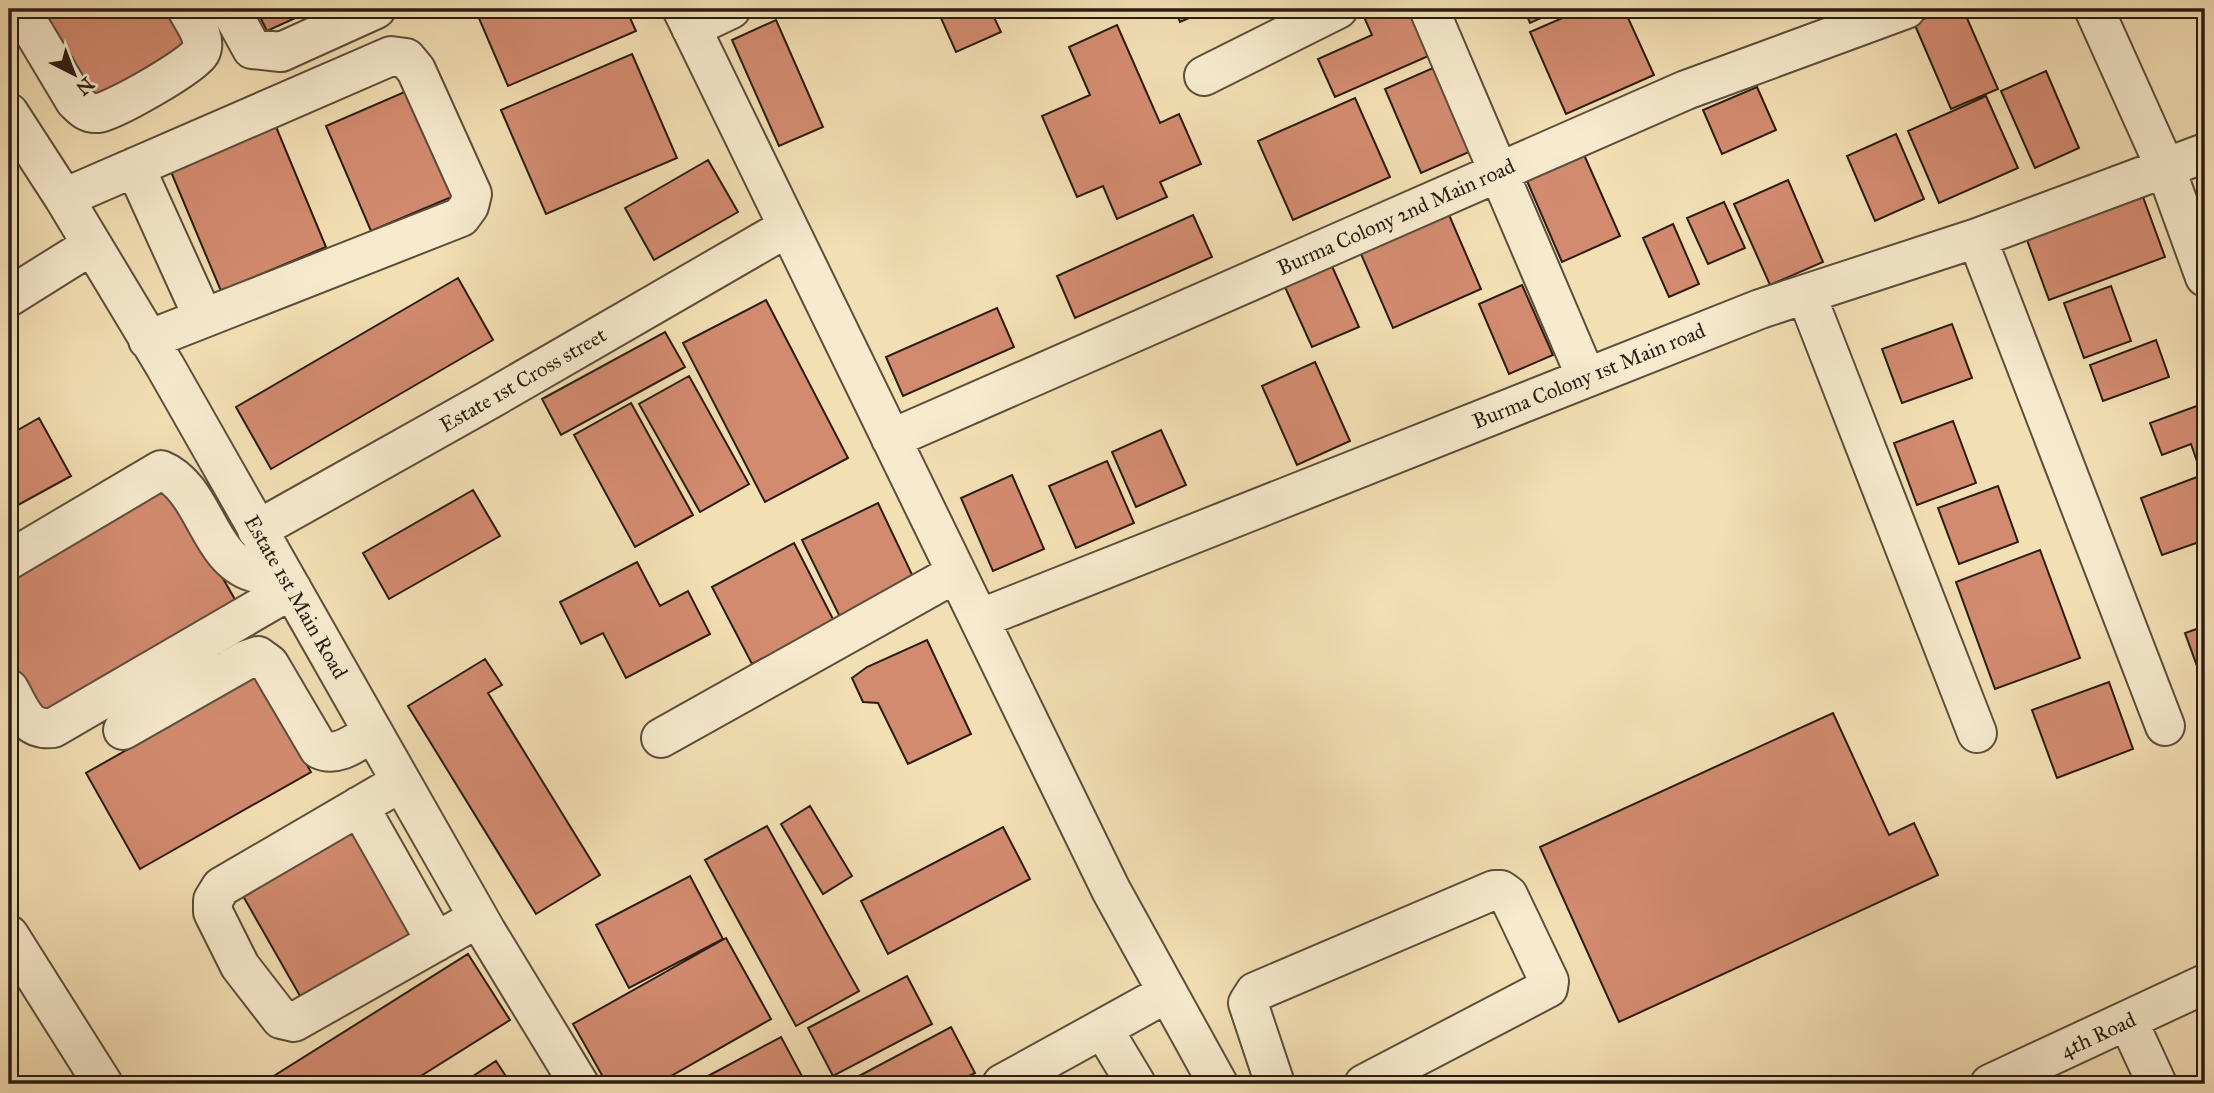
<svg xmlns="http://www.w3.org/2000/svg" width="2214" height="1093" viewBox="0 0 2214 1093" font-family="'IM FELL Great Primer',serif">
	<rect width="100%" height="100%" fill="#f3dfb4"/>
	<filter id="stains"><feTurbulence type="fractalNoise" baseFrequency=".00286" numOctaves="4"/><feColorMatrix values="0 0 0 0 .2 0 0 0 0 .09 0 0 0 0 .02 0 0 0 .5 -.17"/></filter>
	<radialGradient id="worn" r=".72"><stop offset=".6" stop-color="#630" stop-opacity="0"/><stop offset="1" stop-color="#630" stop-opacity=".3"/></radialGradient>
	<path fill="#d38b70" stroke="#2a1d13" stroke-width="2" d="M34,9h137l20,34 -102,60z
		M256,9h59l-48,22z
		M475,9h151l10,22 -128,55z
		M937,9h53l11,23 -45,20z
		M1175,9h35l-30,13z
		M1364,9h49l20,45 -98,43 -17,-38 54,-24 -11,-25z
		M1524,9h37l-31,14z
		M1583,9h41l30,66 -88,39 -36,-82z
		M1947,9h16l35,80 -47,20 -37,-86z
		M776,20l47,107 -44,19 -47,-106z
		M1117,25l43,98 19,-9 22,50 -41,18 7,15 -50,22 -14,-33 -26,11 -35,-81 48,-21 -21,-48z
		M632,54l45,104 -131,56 -45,-104z
		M1433,68l36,84 -48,21 -36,-84z
		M2046,71l33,77 -44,20 -34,-77z
		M416,87l45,106 -90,38 -45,-105z
		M1757,87l19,43 -54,24 -19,-44z
		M1986,96l32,72 -79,35 -31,-72z
		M1355,98l35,79 -97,43 -35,-79z
		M274,122l52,125 -105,44 -52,-124z
		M1896,134l28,65 -49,22 -28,-65z
		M1581,148l39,88 -58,26 -38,-88z
		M708,160l30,52 -84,48 -29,-52z
		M1788,180l35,82 -53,23 -36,-81z
		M2143,197l22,60 -116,43 -22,-60z
		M1724,202l21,46 -37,16 -21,-46z
		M1446,208l35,81 -88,39 -35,-81z
		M1193,215l19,42 -137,61 -18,-42z
		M1673,224l26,60 -30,13 -26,-59z
		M1327,255l32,72 -47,20 -32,-71z
		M458,278l35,62 -222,129 -35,-62z
		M1522,285l31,70 -44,19 -30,-70z
		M2111,286l20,55 -47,17 -20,-55z
		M766,300l82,158 -83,44 -82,-159z
		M997,308l17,39 -111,49 -17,-39z
		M1952,324l20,54 -70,25 -20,-54z
		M665,332l20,35 -124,68 -19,-36z
		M2156,340l13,37 -66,24 -13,-36z
		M1315,362l35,79 -53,24 -35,-79z
		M689,376l60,108 -49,28 -61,-108z
		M631,403l62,112 -58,32 -61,-112z
		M2205,403v65l-5,2 -9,-26 -29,11 -12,-32z
		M39,418l32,58 -62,34v-75z
		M1953,421l23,62 -59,22 -23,-62z
		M1161,430l25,55 -50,22 -24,-55z
		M1107,461l27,62 -58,25 -27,-62z
		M2205,474v66l-43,15 -21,-57z
		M1012,475l32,74 -51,22 -32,-73z
		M170,486l67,117 -194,112 -34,-60v-76z
		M1998,486l20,56 -59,22 -21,-56z
		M473,490l27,46 -111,63 -26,-46z
		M878,503l38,80 -75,36 -39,-79z
		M794,543l40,78 -82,43 -40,-77z
		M2040,550l40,108 -85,31 -39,-107z
		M637,562l23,44 28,-15 22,43 -84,44 -23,-45 -22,11 -21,-42z
		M2205,626v62l-20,-55z
		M927,640l44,94 -63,30 -30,-61 -15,-1 -11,-24 15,-11z
		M485,659l17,26 -14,8 112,182 -64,39 -128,-208z
		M257,676l54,96 -171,97 -54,-96z
		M2109,682l24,67 -76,29 -25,-68z
		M1833,713l56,122 25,-12 24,52 -319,147 -79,-175z
		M810,806l42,70 -29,18 -42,-70z
		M353,825l68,121 -113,64 -69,-121z
		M767,826l92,165 -63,35 -91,-166z
		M1003,827l27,52 -142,75 -27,-53z
		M690,876l33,63 -94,49 -33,-63z
		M726,938l45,81 -114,65h-50l-34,-60z
		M468,954l42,66 -102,64h-147z
		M907,976l25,48 -99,52 -25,-48z
		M951,1027l24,46 -22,11h-109z
		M781,1037l23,43 -8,4h-103z
		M496,1061l15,23h-50z"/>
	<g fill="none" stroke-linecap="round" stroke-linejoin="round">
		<defs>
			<path id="minor" d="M20,9l55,92c7,7 12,13 23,12 14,-1 96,-48 102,-60 8,-14 -7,-32 -13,-44
				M230,9l22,40 29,3 95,-43
				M682,9l429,881 107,194
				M1429,9l157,368
				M2094,9l71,158 40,110
				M691,28l40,-19
				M1204,76l134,-67
				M9,113l55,85 101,168 321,565 93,153
				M135,167l68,150
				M64,198l327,-142 15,2 10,12 56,124 -3,12 -8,11 -313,123
				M1977,238l188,488
				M1806,294l171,439
				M9,297l83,-52
				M891,439l795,-349 220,-81
				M257,530l230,-129 301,-174
				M9,560l152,-90c44,18 46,88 92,102l21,-13
				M979,619l781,-310 217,-71 228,-85
				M9,689c12,21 17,42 44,39l239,-139
				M123,730l123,-70 12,-4 11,8 50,85c19,9 37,-7 54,-17
				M661,738l295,-165
				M401,782l-180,105 -8,13v12l27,54 41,53 13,3 184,-104
				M359,806l77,136
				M9,935l94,149
				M2128,1021l29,63
				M1103,1029l33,55
				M1002,1084l165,-91
				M1275,1084l-27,-81 7,-11 239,-102h7l7,5 41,86 -1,7 -184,96
				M1990,1084l215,-100"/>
		</defs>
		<use href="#minor" stroke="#5c4e3b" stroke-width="42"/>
		<use href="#minor" stroke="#f7eace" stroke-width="38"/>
	</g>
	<g text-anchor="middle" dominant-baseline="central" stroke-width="7" stroke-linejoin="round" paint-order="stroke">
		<g font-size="21" fill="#2a1d13" stroke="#f7eace">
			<text transform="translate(1396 217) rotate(-24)">Burma Colony 2nd Main road</text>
			<text transform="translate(1589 376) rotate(-22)">Burma Colony 1st Main road</text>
			<text transform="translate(523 380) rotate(-30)">Estate 1st Cross street</text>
			<text transform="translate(296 597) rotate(60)">Estate 1st Main Road</text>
			<text transform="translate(2098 1035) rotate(-25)">4th Road</text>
		</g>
	</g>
	<rect width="2214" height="1093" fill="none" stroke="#f3dfb4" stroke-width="35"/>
	<rect x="10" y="10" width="2193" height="1072" fill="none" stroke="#2a1d13" stroke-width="3.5"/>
	<rect x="18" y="18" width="2179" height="1058" fill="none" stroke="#2a1d13" stroke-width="2"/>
	<g transform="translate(74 74) rotate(138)" stroke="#f7eace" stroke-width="5" paint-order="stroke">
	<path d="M0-5L12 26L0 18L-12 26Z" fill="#2a1d13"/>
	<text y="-10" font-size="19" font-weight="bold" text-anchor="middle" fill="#2a1d13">N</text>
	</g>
	<rect width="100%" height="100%" filter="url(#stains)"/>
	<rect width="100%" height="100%" fill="url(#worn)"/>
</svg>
